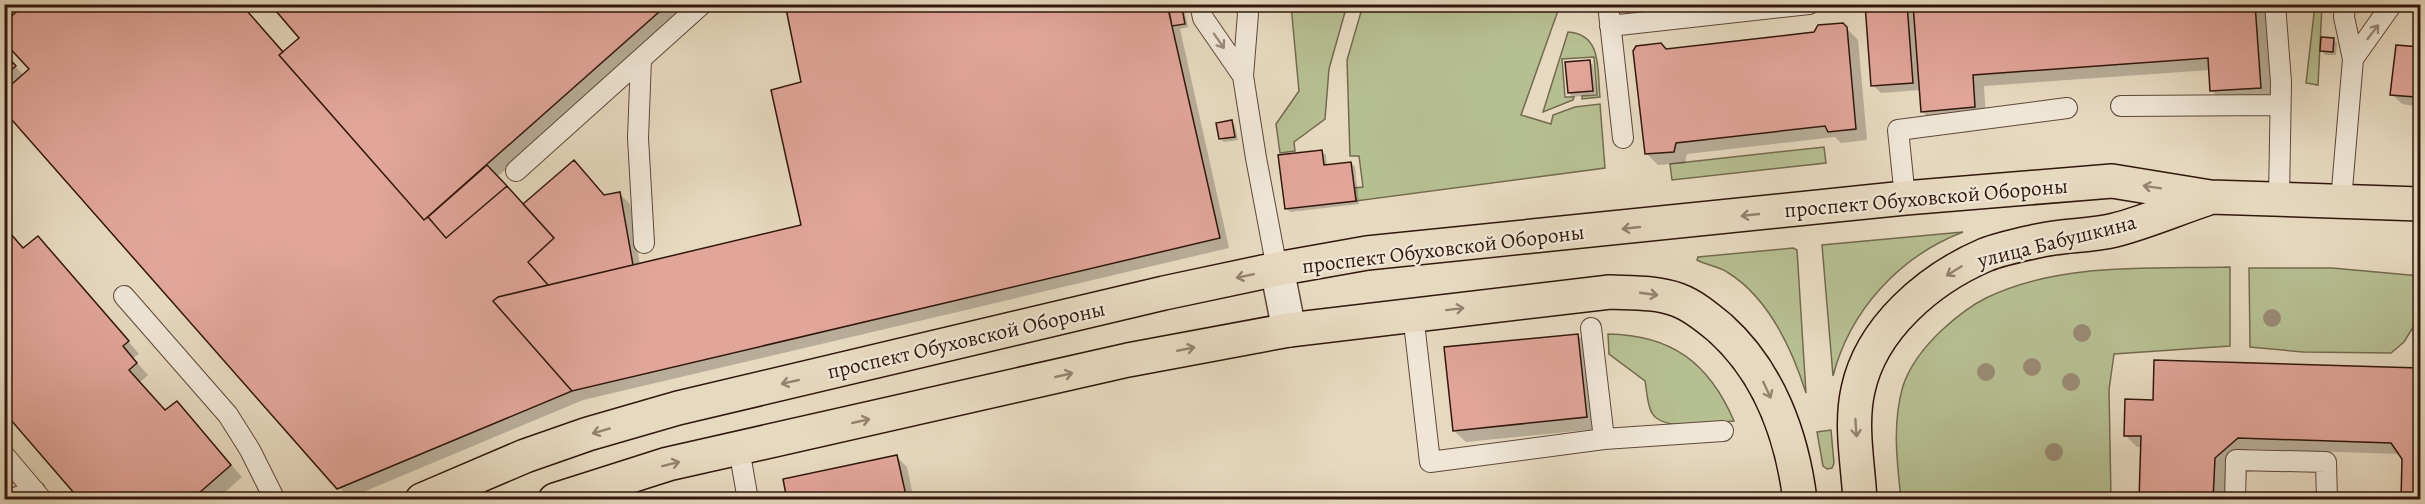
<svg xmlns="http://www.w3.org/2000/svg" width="2425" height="504" viewBox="0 0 2425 504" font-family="Alegreya,serif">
	<rect width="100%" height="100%" fill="#e7d9c0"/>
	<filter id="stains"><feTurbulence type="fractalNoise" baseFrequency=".00333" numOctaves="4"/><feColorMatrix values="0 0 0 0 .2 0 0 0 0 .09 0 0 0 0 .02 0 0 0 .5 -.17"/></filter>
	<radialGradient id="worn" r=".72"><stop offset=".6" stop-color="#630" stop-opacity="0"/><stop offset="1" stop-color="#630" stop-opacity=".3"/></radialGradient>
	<path fill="#b6bf92" stroke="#746b4f" stroke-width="1.5" d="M1291,5h56l-18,64 -4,50 -31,23 1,9 -15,2 -4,-29 23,-33z
		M1363,5h197l-39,110 30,9 2,-9 22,-8 25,-3 5,64 -249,33 -2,-13 9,-1 -4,-31h-9l-3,-96z
		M2315,5h7l-4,80 -12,-2z
		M1568,32c35,2 29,39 32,65l-18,2v-3l15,-1 -3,-38 -32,2 3,38h9l-1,3 -30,12z
		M1824,147l2,16 -154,17 -2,-16z
		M1963,232c-63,24 -113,78 -130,144l-11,-131z
		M1793,248l4,2 9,143c-14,-44 -38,-96 -79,-121 -9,-6 -21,-7 -30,-12l1,-3z
		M2230,267v79l-116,8 -5,36 2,109h-210c-4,-38 -9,-75 2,-113 7,-21 23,-41 39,-56 13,-12 28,-24 44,-32 74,-36 164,-29 244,-31z
		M2249,268h83l88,8v40l-16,26 -13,11 -88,-1 -53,-5z
		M1608,334c64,1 101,29 126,87 -20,1 -71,12 -82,-8 -5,-8 -5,-22 -7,-32l-36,-27z
		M1831,430l3,33 -2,5 -5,1 -4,-3 -6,-34z"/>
	<path fill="#0003" d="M272,4h421l-196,173 27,28 96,-11 10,10 10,61 163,-39v-143l-16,-79h387l2,7 6,-2 3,4 3,14 -8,2 49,219 -646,152 -234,98 -345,-389v-55l20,22 259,-23 18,-15z
		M1644,4h27l-25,3z
		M1867,4h399l6,95 -49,3 -11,-11 -2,-21 -226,16 2,33 -52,4 -12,-12 -1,-21 -40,3 -8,-8z
		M1842,24l16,16 9,100 -26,3 -6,-6 -148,17 -2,9 -27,2 -12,-12 20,-103 149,-16z
		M2333,39l4,4 -1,12h-11l-3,-4z
		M2397,46l23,3v58l-18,-3 -10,-10z
		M1589,62l4,3 3,29 -23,3 -4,-4z
		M1232,122l3,4 3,14 -14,2 -4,-4z
		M1322,152l4,3 1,11 24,-3 4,4 4,37 -69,8 -4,-4z
		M4,226l20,23h25l90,105 -6,4 15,17 -9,8 26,29 12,-9 65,74 -26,23h-134l-78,-90z
		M1578,335l11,12 9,82 -132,13 -12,-11z
		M2156,362l264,7v131h-18l1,-42 -3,-4 -150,-5 -24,21 -1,30h-84l1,-53h-5l-12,-12 30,-33z
		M897,457l10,10 7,33h-126z"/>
	<path fill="#e1a59a" stroke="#31170c" stroke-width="1.5" d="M25,4h216l42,48 -4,3 145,165 4,-3 18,21 61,-52 47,52 -26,24 20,23 -50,12 -5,4 79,90 -235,98 -333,-378v-20l25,-22 -25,-27v-19z
		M270,4h398l-244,216 -145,-165 20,-17z
		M785,4h382l53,234 -648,153 -79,-90 5,-4 303,-72 -30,-135 30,-8z
		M1865,4h42l6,79 -42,3z
		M1913,4h342l6,84 -51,3 -2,-33 -235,17 2,32 -54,5z
		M1182,8l3,16 -13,2 -3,-15z
		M1843,23l4,4 9,102 -28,3 -3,-6 -149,17 -2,9 -29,2 -12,-103 3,-5 25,-3 5,6 148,-17 4,-7z
		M2321,37l13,1 -1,14 -13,-1z
		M2396,45l24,2v57l-5,-1v-6l-25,-2z
		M4,53l12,13 -12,10z
		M1590,60l3,31 -25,2 -3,-31z
		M1232,120l3,17 -16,2 -3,-16z
		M1322,150l2,15 27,-3 5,39 -71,8 -7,-54z
		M574,160l30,35 16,-3 13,73 -85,20 -20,-23 26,-24 -31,-34z
		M487,165l20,21 -61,52 -18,-21z
		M4,226l19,22 15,-12 91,105 -6,5 14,17 -8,7 36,40 12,-9 54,64 -40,35h-111l-76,-88z
		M1578,334l9,83 -134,14 -9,-84z
		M2154,360l266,8v132h-19l1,-41 -11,-16 -153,-5 -23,20 -2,42h-74l2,-64h-17l1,-37 28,1z
		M897,455l10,45h-120l-4,-21z"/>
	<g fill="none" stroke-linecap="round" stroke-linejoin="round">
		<defs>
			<path id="service" d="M1200,4l3,14 40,58
				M1246,4l2,10 -5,62 13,82 21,111
				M1608,4l15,134
				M2275,4l6,78 -2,116
				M1610,26l199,-22
				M641,59l-3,79 6,105
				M2353,59l39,-55
				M2121,106l159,-1
				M516,171l186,-167
				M1905,198l-7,-68 169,-22
				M2341,201l12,-142 -9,-42 1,-13
				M124,296l104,119 22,35 25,50
				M1413,314l17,148 174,-23
				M1591,328l13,111 119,-8
				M739,449l9,51
				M4,455l38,45
				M9,500l26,-9
				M2235,500l1,-40 90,2 1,38"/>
			<path id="minor" d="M1277,269l12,61"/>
			<path id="primary" d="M422,500l103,-44 63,-22 90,-26 486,-115 113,-24 90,-16 538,-55 207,-17 98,16 210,7
				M555,500l113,-36 460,-104 161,-30 321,-38c23,1 46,0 68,8 16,6 30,18 42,28 49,44 72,108 80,172
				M1860,500c-2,-36 -10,-75 -2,-110 13,-62 71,-111 127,-135 17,-7 39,-11 57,-15 24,-5 49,-4 73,-10 31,-8 61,-21 91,-31"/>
		</defs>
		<use href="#service" stroke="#5e4839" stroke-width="22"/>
		<use href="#minor" stroke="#5e4839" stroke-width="36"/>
		<use href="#primary" stroke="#31170c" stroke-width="36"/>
		<use href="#service" stroke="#efe6d6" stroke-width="20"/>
		<use href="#minor" stroke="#efe6d6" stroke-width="33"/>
		<use href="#primary" stroke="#e7d9c0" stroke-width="33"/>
	</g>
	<g fill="#998a73">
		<circle cx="2272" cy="318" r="9"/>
		<circle cx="2082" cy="333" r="9"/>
		<circle cx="2032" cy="367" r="9"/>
		<circle cx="1986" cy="372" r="9"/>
		<circle cx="2071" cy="382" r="9"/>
		<circle cx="2054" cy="452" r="9"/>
	</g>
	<defs><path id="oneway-shaft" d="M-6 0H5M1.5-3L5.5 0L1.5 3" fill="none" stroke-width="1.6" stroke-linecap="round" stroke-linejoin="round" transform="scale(1.5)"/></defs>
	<g stroke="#9a897b">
		<use href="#oneway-shaft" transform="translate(2373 32) rotate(-52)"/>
		<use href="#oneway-shaft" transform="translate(1219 41) rotate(55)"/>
	</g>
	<g stroke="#95826f">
		<use href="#oneway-shaft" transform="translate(2152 187) rotate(-171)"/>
		<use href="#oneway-shaft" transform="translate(1750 215) rotate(174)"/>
		<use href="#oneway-shaft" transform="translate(1631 228) rotate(174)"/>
		<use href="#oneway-shaft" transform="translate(1954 271) rotate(148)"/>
		<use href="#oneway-shaft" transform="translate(1245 276) rotate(168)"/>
		<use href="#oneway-shaft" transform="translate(1649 294) rotate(8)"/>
		<use href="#oneway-shaft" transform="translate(1455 309) rotate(-7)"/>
		<use href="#oneway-shaft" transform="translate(1186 349) rotate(-11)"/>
		<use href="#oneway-shaft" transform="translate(1064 375) rotate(-13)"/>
		<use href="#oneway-shaft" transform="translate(790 382) rotate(167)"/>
		<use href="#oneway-shaft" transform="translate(1767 390) rotate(65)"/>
		<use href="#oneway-shaft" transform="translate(861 421) rotate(-13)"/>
		<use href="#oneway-shaft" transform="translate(1856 428) rotate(86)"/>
		<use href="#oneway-shaft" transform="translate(601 431) rotate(164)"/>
		<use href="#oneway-shaft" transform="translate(671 464) rotate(-14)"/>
	</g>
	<g text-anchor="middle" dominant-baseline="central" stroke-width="4.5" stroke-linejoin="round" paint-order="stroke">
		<g font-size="21" fill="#31170c" stroke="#efe6d6">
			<text transform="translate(1926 198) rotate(-5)">проспект Обуховской Обороны</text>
			<text transform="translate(2057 241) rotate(-14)">улица Бабушкина</text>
			<text transform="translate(1443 249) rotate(-7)">проспект Обуховской Обороны</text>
			<text transform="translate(966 340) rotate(-13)">проспект Обуховской Обороны</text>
		</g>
	</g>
	<rect width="2425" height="504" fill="none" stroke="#e7d9c0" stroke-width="24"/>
	<rect x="6" y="6" width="2413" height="492" fill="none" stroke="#31170c" stroke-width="3"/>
	<rect x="12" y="12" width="2401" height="480" fill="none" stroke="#31170c" stroke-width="1.5"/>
	<rect width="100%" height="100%" filter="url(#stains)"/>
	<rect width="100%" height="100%" fill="url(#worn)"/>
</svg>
